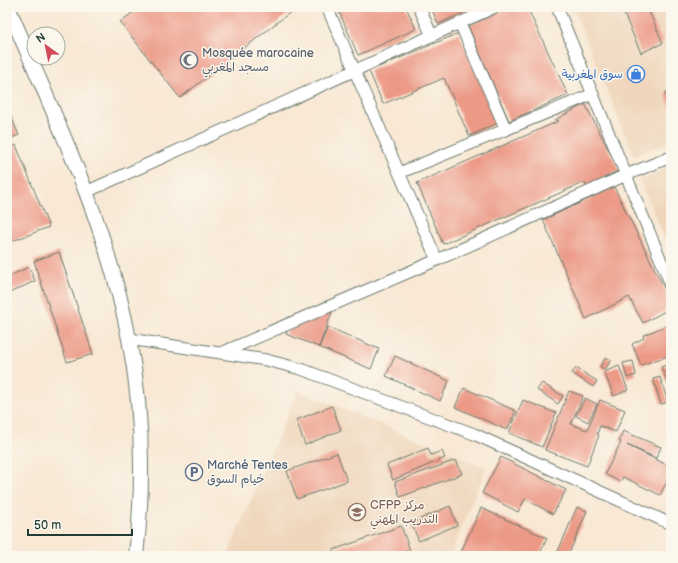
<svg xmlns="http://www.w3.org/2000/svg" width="678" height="563" viewBox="0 0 678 563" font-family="'Balsamiq Sans','Playpen Sans Arabic',sans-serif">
	<rect width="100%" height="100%" fill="#fbf7ec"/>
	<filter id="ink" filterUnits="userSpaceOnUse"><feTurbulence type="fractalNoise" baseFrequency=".025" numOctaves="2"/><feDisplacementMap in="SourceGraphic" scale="8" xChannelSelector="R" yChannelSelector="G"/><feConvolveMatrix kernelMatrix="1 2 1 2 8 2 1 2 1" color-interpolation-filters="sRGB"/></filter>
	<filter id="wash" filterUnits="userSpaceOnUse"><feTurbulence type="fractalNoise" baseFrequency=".012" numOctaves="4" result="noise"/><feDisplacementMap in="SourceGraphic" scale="16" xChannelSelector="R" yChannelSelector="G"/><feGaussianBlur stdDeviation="0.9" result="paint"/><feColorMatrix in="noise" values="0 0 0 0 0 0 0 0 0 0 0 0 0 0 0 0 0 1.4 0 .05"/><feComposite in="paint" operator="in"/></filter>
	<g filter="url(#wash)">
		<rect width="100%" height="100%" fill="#f8e8d4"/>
		<path fill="#efd6bb" d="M573,7h98v134l-37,15z
			M671,166v87l-32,-74z
			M298,390l188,78 -36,88h-223z"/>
		<g id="blocks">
			<path fill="#ec9986" d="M140,7h157l-117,91 -60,-76z
				M337,7h69l10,22 -58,26z
				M431,7h44l-37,17z
				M510,7h17l41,88 -59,26 -41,-95z
				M621,7h26l16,36 -22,10z
				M459,33l39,90 -29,13 -25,-58 -61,26 -14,-33z
				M671,90v18l-6,-15z
				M585,104l34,66 -33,18 -1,-6 -142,62 -26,-61 142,-62 -4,-1z
				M7,107l12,28 -12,5z
				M16,145l33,82 -39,15 -3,-8v-86z
				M614,187l57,115v6l-28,15 -14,-26 -43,22 -43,-99z
				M59,252l34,102 -26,8 -33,-101z
				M29,267l6,14 -28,13v-17z
				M332,312l-13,35 -33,-13 2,-5z
				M671,324v31l-30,10 -9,-21 12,-6 -1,-3z
				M328,327l51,22 -8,20 -52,-22z
				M395,356l54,25 -9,20 -54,-25z
				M606,357l5,3 -6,10 -5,-4z
				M633,361l3,14 -9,3 -4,-15z
				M671,363v28l-10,-24z
				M619,366l9,24 -14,6 -10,-24z
				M576,368l21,13 -4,6 -21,-14z
				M660,377l8,25 -7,2 -8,-25z
				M542,383l21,13 -5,8 -21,-14z
				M464,388l52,23 -9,19 -52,-23z
				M569,391l14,5 -12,28 16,6 13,-30 25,10 -9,22 -16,-6 -3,8 2,1 -12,31 -42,-16z
				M585,398l12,6 -9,18 -12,-6z
				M523,400l33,13 -14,34 -33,-14z
				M332,406l9,24 -36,15 -9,-25z
				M623,431l38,16 -5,11 -29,-13 44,22v7l-11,21 -37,-18 -3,5 -15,-8 16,-32 -2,-1z
				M428,448l3,7 11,-4 3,7 -52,22 -6,-15z
				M337,453l10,28 -50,18 -10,-28z
				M501,457l65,33 -13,24 -28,-15 -7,13 -36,-19z
				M456,460l6,14 -62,23 -5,-15z
				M450,506l7,19 -38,16 -8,-18z
				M577,507l10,4 -19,45h-12z
				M481,508l66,30 -8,18h-80z
				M401,526l9,24 -17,6h-58l-2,-6z"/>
		</g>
	</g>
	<g filter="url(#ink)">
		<use href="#blocks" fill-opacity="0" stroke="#6b796c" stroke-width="1"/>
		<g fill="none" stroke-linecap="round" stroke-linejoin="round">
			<defs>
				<path id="minor" d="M327,7l110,253
					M419,7l13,29
					M557,7l114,278
					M460,23l46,107
					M399,173l194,-79
					M86,192l409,-185
					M129,339l137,21 35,9 173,65 197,90
					M221,353l216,-93 189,-85 45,-18"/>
				<path id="tertiary" d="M8,7c46,108 99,216 121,332 14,71 15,145 7,217"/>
			</defs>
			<use href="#minor" stroke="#6b796c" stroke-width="13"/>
			<use href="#tertiary" stroke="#6b796c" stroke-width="16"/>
			<use href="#minor" stroke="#fff" stroke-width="11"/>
			<use href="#tertiary" stroke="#fff" stroke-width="14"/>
		</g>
	</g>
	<defs>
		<symbol id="mosque-ring" viewBox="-11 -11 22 22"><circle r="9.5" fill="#fbf7ec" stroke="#6b7280" stroke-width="1.5"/><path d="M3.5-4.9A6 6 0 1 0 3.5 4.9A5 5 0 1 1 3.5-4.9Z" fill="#6b7280"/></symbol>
		<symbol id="shop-ring" viewBox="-11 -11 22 22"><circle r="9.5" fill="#fbf7ec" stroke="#3f7fe0" stroke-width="1.5"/><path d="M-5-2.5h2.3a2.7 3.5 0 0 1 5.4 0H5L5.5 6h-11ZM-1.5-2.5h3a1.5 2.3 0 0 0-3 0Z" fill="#3f7fe0"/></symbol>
		<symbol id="parking-ring" viewBox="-11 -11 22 22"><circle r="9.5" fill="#fbf7ec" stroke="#5c6f8a" stroke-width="1.5"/><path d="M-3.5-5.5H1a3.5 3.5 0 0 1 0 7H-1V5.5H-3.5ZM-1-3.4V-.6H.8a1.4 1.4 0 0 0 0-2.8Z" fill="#5c6f8a"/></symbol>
		<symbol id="university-ring" viewBox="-11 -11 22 22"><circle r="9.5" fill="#fbf7ec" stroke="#8d6e63" stroke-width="1.5"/><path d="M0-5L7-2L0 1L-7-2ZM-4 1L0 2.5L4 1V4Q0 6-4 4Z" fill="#8d6e63"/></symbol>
	</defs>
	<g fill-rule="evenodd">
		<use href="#mosque-ring" x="179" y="50" width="20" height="20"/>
		<use href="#shop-ring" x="626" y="64" width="20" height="20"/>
		<use href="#parking-ring" x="184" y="462" width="20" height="20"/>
		<use href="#university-ring" x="347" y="502" width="20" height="20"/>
	</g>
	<g text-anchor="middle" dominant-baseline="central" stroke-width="3" stroke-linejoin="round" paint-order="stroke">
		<g font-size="12" fill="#5b616d" stroke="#fbf7ec" text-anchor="start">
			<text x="202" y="53">Mosquée marocaine<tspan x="202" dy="14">مسجد المغربي</tspan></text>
		</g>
		<g font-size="12" fill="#366cbe" stroke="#fbf7ec" text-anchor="end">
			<text x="623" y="74">سوق المغربية</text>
		</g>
		<g font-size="12" fill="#4e5e75" stroke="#fbf7ec" text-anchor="start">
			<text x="207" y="465">Marché Tentes<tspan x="207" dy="14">خيام السوق</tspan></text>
		</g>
		<g font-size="12" fill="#785e54" stroke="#fbf7ec" text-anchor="start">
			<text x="370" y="505">CFPP مركز<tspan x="370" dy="14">التدريب المهني</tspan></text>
		</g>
	</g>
	<rect width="678" height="563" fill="none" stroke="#fbf7ec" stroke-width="24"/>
	<g transform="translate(46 46) rotate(327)"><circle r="19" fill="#fbf7ec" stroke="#a3ada2"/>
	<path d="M0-3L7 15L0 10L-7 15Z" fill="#d1495b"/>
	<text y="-6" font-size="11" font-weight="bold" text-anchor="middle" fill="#1f3d34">N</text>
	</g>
	<path d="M28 529v6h104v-6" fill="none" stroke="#1f3d34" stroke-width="2"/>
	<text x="34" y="529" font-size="12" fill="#1f3d34" stroke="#fbf7ec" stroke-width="3" paint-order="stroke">50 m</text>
</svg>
